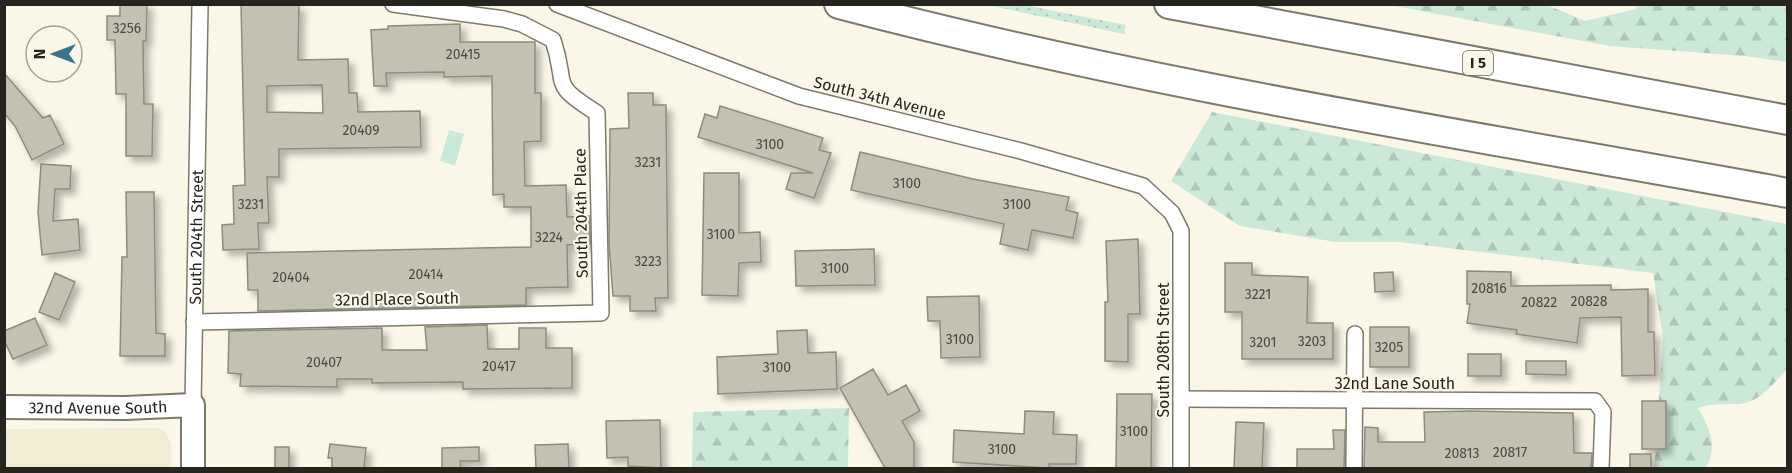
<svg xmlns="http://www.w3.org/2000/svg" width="1792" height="473" viewBox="0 0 1792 473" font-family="'Fira Sans',sans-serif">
	<defs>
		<pattern id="grass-dots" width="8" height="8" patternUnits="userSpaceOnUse" patternTransform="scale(1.5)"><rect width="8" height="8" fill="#cce8d6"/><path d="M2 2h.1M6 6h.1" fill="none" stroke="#afc7b7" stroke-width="1.8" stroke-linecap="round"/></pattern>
		<pattern id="forest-firs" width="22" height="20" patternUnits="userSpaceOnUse" patternTransform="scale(1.5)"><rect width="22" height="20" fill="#cce8d6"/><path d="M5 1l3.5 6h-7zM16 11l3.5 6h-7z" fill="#afc7b7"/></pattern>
		<filter id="shadow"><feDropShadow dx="5.5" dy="5.5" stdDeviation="3" flood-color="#0004"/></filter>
	</defs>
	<rect width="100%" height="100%" fill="#faf7e8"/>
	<path fill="#f0ecd5" d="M157,428l9,4 5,13v23h-166v-39z"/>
	<path fill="url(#grass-dots)" d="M987,5h37l102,20 -2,9z"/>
	<path fill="url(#forest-firs)" d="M1389,5h158l38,16 51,-12 1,-4h150v57l-42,-6 -135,-10z
		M1212,112l575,112v145c-11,12 -24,29 -41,34 -16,3 -32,-1 -48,5 12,21 20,38 8,60h-52l9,-129 -10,-66 -254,-31h-63l-96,-16 -69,-45z
		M849,408l-1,60h-156l1,-56z"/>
	<path fill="#cce8d6" d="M449,130l15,4 -9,32 -15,-5z"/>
	<path fill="#c3c1b2" stroke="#8e8c7e" stroke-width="1.5" fill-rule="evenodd" filter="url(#shadow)" d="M120,4h27l-1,37h-3l1,63h9l-1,52h-26v-62h-10l-1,-54h-8v-24h13z
		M241,4l58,1 -1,55 50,-1 1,34h8l1,19 62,-1 1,36 -142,2v28h-12l2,46h-11l1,26 -36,1 -1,-25 12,-1 -1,-38 12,-1zM322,85l1,28 -56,-1v-26z
		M460,24v18h75v51h6v48l-17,1 1,44 41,-1 1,32 22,-1 1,28 -23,1 1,42 -42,1v17l-268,6v-21h-10l-1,-37 284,-6v-40h-27v-13l-11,1 -1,-119 -48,1v-5l-58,1 1,13h-13l-3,-56 17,-1v-3z
		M4,73l39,45 7,-3 14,29 -32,16 -17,-34 -11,-13z
		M628,93h25v12h13l2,193h-13l1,13h-26v-15h-17l-4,-52 1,-115 19,-1z
		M720,106l103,32 -4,12 12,3 -17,45 -28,-9 5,-16h22l-115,-36 7,-23 12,4z
		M860,152l113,27 96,18 -3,13 12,3 -5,25 -41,-8 -4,20 -28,-6 4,-20 -153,-34z
		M41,164l30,2 -1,23h-15l-2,32 25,-2 2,31 -38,5 -4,-43z
		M704,173h35v60l21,-1 1,30 -22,1 -1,33 -36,-1z
		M126,192h28l2,141 9,1v22h-45l2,-99h5z
		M1138,239l2,75h-12v48l-23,-1v-59h3l-2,-61z
		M874,249l1,36 -79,1 -1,-35z
		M1225,263h27v12l56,2 -1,46h26v36h-91v-47h-17z
		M1467,271l44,1v14l100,-1v5l37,-1v43h6l1,43 -33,1 -1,-59 -41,1 -3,25 -61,-9 1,-4 -50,-7 3,-19h-3z
		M1393,272l1,19 -19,1 -1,-19z
		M55,273l20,9 -16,38 -20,-8z
		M979,296l1,61 -39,1 -1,-37h-12l-1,-24z
		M35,318l12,27 -34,14 -9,-19v-9z
		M487,325l1,24h31v-21h27v20h26v40l-109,1v-7l-91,1v-4h-35v8l-97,-1 1,-12 -13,-1 1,-42 153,-3v22h45l-2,-23z
		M1370,327h39v40h-39z
		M807,330l1,23 28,-1 1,37 -119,5 -1,-37 61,-3 -1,-23z
		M1468,354h33v22h-33z
		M1526,361h40v14l-40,-1z
		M873,369l15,26 18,-10 14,26 -18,10 12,21v26h-29l-45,-80z
		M1117,394h35l-1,74h-35z
		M1642,401h24v48h-24z
		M1025,411l29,1 -1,22 24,1 -1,29h-27v4l-96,-6 1,-32 70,4z
		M1470,411l103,2 1,40h18l-1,15h-227l1,-41 13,1v14h47l-1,-30z
		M660,420l1,48 -33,-2v-9l-21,1 -1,-37z
		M1236,422l28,1 -2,45h-28z
		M1333,430h12l-1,38h-47v-19h37z
		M330,444l36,4 -2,20h-32v-10h-4z
		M568,444l1,24h-33l-1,-23z
		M275,447h14v21h-14z
		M479,447v14h-19l1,7h-19v-20z
		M1630,454h21v14h-21z"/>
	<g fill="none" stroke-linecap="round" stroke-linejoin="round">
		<defs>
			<g id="street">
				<path d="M557,4l242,92 222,55 122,35 29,27 9,18v237"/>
				<path d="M194,322l407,-9 -4,-200c-49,-31 -28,-25 -44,-73l-31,-16 -18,-5 -111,-15"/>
				<path d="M1181,399l414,2 8,11 -2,56"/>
				<path id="s1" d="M193,405l7,-401"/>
				<path d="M1354,468l1,-134"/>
			</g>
			<g id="secondary">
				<path id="s2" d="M4,407l121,1 68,-3v63"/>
			</g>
			<path id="highway" d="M839,4c311,82 632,131 949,189
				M1169,4l619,116"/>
		</defs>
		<use href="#street" stroke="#7c7a6c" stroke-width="18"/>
		<use href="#secondary" stroke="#7c7a6c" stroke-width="26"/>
		<use href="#highway" stroke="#7c7a6c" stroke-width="32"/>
		<use href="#street" stroke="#fff" stroke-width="15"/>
		<use href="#secondary" stroke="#fff" stroke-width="22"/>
		<use href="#highway" stroke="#fff" stroke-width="28"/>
	</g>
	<g text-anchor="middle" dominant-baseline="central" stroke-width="4.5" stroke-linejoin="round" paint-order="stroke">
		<g font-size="14" fill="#4c4b43">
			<text x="127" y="28">3256</text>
			<text x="463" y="54">20415</text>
			<text x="361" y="130">20409</text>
			<text x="770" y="144">3100</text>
			<text x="648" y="162">3231</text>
			<text x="907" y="183">3100</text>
			<text x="251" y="204">3231</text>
			<text x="1017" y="204">3100</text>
			<text x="721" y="234">3100</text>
			<text x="549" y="237">3224</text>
			<text x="648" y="261">3223</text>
			<text x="835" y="268">3100</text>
			<text x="426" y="274">20414</text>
			<text x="291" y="277">20404</text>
			<text x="1489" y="288">20816</text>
			<text x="1258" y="294">3221</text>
			<text x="1589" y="301">20828</text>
			<text x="1539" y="302">20822</text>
			<text x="960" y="339">3100</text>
			<text x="1312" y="341">3203</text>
			<text x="1263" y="342">3201</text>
			<text x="1389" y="347">3205</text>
			<text x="324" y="362">20407</text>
			<text x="499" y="366">20417</text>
			<text x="777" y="367">3100</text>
			<text x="1134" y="431">3100</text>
			<text x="1002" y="449">3100</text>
			<text x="1510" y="452">20817</text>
			<text x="1462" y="453">20813</text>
		</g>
		<rect fill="#faf7e8" stroke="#65635b" stroke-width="1.5" x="1463" y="51" width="30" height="24" rx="4.5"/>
		<g font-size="15" font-weight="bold" fill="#25241e">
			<text x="1478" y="63">I 5</text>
		</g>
		<g font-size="16" fill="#25241e" stroke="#faf7e8">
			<text transform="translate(880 98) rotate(14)">South 34th Avenue</text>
			<text transform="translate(581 213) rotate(-91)">South 204th Place</text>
			<text stroke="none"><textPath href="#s1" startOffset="168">South 204th Street</textPath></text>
			<text transform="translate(397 299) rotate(-1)">32nd Place South</text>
			<text transform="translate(1163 350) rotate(-90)">South 208th Street</text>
			<text x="1395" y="383">32nd Lane South</text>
			<text stroke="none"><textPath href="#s2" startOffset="94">32nd Avenue South</textPath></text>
		</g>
	</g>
	<rect width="1792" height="473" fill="none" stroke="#25241e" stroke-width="12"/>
	<g transform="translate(54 54) rotate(270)"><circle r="28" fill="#faf7e8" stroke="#a5a397" stroke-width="1.5"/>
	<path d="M0-4.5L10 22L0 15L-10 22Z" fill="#3a748d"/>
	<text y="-9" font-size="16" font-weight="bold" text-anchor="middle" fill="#25241e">N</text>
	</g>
</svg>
